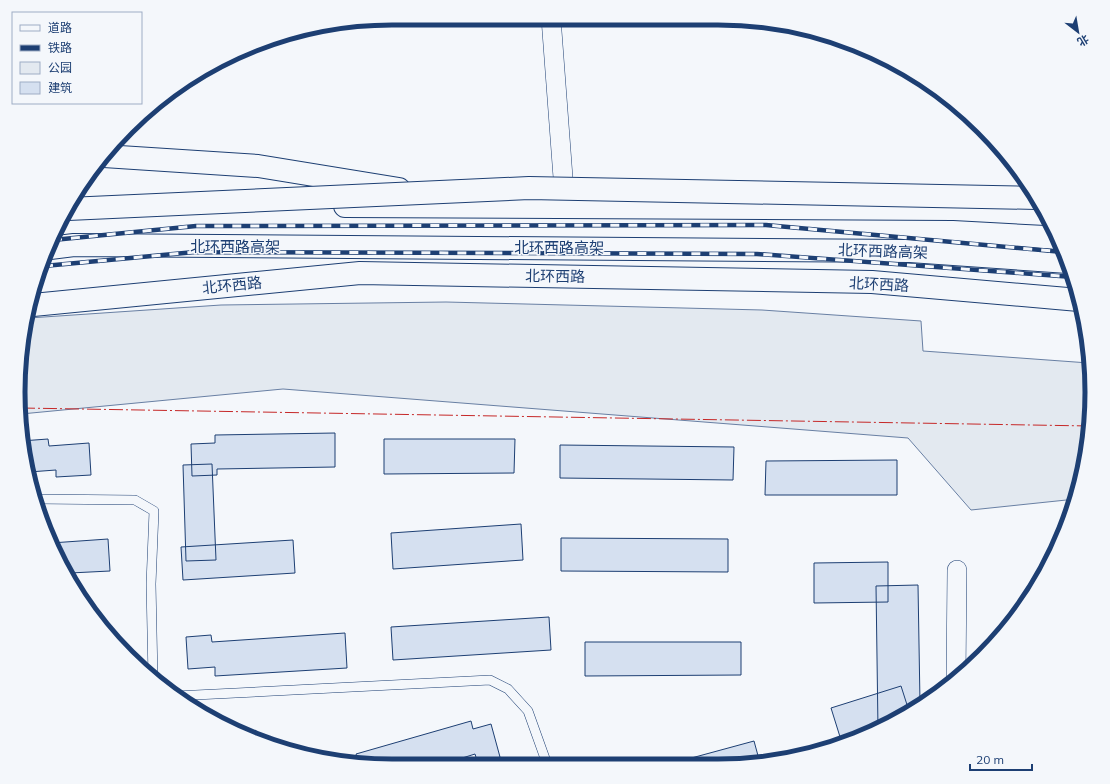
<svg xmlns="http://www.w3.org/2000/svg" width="1110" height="784" viewBox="0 0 1110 784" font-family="Mulish,'Noto Sans SC',sans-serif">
	<rect width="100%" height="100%" fill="#f4f7fb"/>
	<path fill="#e3e9f0" stroke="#687fa3" d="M446,302l316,8 159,11 2,30 166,12 2,54 -12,72 -3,10 -105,11 -63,-72 -625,-49 -262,25v-71l8,-25 192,-13z"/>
	<path fill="#d5e0f0" stroke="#1d3f73" d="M335,433v34l-118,2v6l-25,1 -1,-32 24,-1v-8z
		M48,439l1,7 40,-3 2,32 -35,2v-7l-27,2 -8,-31z
		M384,439h131l-1,34 -130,1z
		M560,445l174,2 -1,33 -173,-2z
		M897,460v35h-132l1,-34z
		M212,464l4,96 -30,1 -3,-96z
		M521,524l2,36 -130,9 -2,-36z
		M561,538l167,1v33l-167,-1z
		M108,539l2,32 -40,2 -19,-30z
		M293,540l2,33 -112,7 -2,-33z
		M888,562v40l-74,1v-40z
		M918,585l2,118 -42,26 -2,-143z
		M549,617l2,33 -158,10 -2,-33z
		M345,633l2,35 -132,8v-9l-27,2 -2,-32 25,-2 1,7z
		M585,642h156v33l-156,1z
		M901,686l8,25 -26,17 -42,12 -10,-32z
		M471,721l2,8 18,-5 9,33 -22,7 -3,-10 -35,11 -81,-1 -3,-10z
		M754,741l6,22h-87z"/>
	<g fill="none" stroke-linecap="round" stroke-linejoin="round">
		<defs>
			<path id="lane" d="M37,499l98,1 19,11 -3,73 2,94
				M175,696l315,-16 18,9 20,22 19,53"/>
			<path id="street" d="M551,18l14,186
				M956,679l1,-109"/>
			<path id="primary" d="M345,206l609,3 92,5
				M33,305l327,-32 512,9 207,18"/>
			<path id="highway" d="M104,156l154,10 141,23
				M50,248l24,-3 836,6 158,11"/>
		</defs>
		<use href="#lane" stroke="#1d3f73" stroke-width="10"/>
		<use href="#street" stroke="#1d3f73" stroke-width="20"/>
		<use href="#primary" stroke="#1d3f73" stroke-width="24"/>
		<use href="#highway" stroke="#1d3f73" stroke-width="24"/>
		<use href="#lane" stroke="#f4f7fb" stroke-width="9"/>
		<use href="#street" stroke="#f4f7fb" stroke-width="19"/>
		<use href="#primary" stroke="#f4f7fb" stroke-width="22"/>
		<use href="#highway" stroke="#f4f7fb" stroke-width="22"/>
		<defs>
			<path id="rail" d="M53,240l143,-14 570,-1 297,27
				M44,266l151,-14 562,2 316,23"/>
		</defs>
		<use href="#rail" stroke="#1d3f73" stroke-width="4.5"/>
		<use href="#rail" stroke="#f4f7fb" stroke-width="3" stroke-dasharray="9" stroke-linecap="butt"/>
		<defs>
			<path id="highway-bridge" d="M68,209l461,-21 508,10"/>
		</defs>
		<use href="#highway-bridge" stroke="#1d3f73" stroke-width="24" stroke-linecap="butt"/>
		<use href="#highway-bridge" stroke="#f4f7fb" stroke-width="22"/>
		<path stroke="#c62828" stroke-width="1" stroke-dasharray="14 3 2 3" stroke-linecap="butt" d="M21,408l1069,18"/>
	</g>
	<g text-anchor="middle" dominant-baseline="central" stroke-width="3" stroke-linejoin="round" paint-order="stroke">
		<g font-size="15" fill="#1d3f73" stroke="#f4f7fb">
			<text x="235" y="246">北环西路高架</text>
			<text x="559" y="247">北环西路高架</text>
			<text transform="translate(883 251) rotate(2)">北环西路高架</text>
			<text transform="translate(555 276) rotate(1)">北环西路</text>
			<text transform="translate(879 284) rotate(3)">北环西路</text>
			<text transform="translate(232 285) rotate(-6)">北环西路</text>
		</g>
	</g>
	<path d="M0 0H1110V784H0ZM392 25H718A367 367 0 0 1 1085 392V392A367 367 0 0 1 718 759H392A367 367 0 0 1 25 392V392A367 367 0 0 1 392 25Z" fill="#f4f7fb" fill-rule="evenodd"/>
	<path fill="none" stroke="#1d3f73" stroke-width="5" d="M392 25H718A367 367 0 0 1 1085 392V392A367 367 0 0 1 718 759H392A367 367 0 0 1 25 392V392A367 367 0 0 1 392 25Z"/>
	<rect x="12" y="12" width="130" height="92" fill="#f4f7fb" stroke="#9eadc5"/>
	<rect x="20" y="25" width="20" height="6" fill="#f4f7fb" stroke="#9eadc5"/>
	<text x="48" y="32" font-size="12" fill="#1d3f73">道路</text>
	<rect x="20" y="45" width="20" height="6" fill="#1d3f73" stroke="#9eadc5"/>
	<text x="48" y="52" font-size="12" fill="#1d3f73">铁路</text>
	<rect x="20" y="62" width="20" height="12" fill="#e3e9f0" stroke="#9eadc5"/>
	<text x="48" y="72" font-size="12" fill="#1d3f73">公园</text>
	<rect x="20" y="82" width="20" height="12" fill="#d5e0f0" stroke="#9eadc5"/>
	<text x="48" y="92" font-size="12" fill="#1d3f73">建筑</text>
	<g transform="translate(1078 32) rotate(149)" stroke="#f4f7fb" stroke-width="3" paint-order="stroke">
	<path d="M0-3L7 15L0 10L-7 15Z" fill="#1d3f73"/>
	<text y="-6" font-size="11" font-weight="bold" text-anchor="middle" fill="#1d3f73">北</text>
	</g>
	<path d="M970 764v6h62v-6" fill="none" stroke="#1d3f73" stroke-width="2"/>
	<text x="976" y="764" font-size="12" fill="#1d3f73" stroke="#f4f7fb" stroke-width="3" paint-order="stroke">20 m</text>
</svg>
